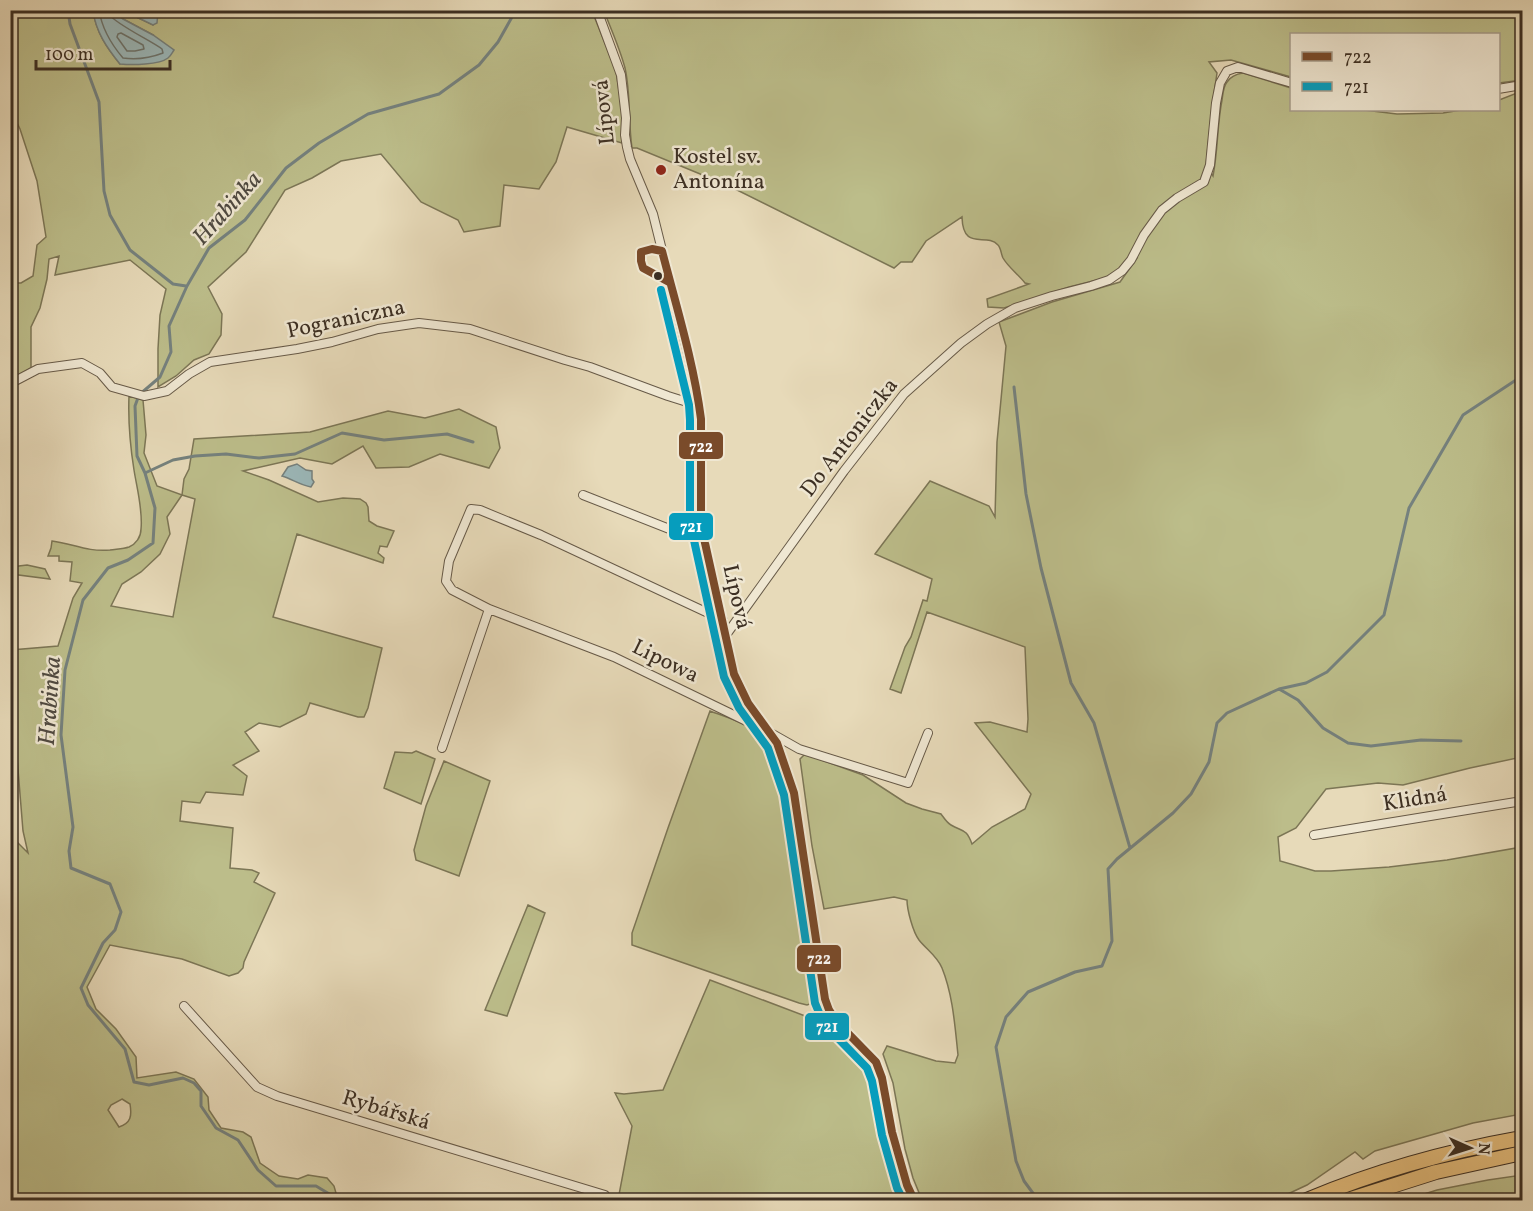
<svg xmlns="http://www.w3.org/2000/svg" width="1533" height="1211" viewBox="0 0 1533 1211" font-family="Vollkorn,serif">
	<rect width="100%" height="100%" fill="#e7dab9"/>
	<filter id="stains"><feTurbulence type="fractalNoise" baseFrequency=".00333" numOctaves="4"/><feColorMatrix values="0 0 0 0 .2 0 0 0 0 .09 0 0 0 0 .02 0 0 0 .5 -.17"/></filter>
	<radialGradient id="worn" r=".72"><stop offset=".6" stop-color="#630" stop-opacity="0"/><stop offset="1" stop-color="#630" stop-opacity=".3"/></radialGradient>
	<path fill="#bcbd8a" stroke="#7c7656" stroke-width="1.5" fill-rule="evenodd" d="M158,10l434,1 24,60 6,40v32l-55,-16 -11,35 -17,27 -35,-4 -4,41 -36,6 -6,-12 -37,-18 -40,-48 -40,7 -29,17 -27,12 -39,62 -38,35 14,27 -1,21 -12,19 -15,6 -18,16 -18,11v-38l2,-34 6,-26 -36,-29 -75,15 4,-19 -10,3 -2,20 -7,29 -9,19v41l-14,8h-6v-93h10l12,-7 4,-31 9,-8 -9,-56 -17,-52 -9,-19v-99h82c3,21 14,37 27,53l33,-29 -30,-16 -10,-8h11l29,14 5,-10z
		M604,11h918v69l-23,3 -1,-49h-206l-1,43 -60,-17 -22,2 8,11 -5,34 -6,58 7,11c5,-25 4,-51 9,-76 1,-6 1,-13 5,-18 4,-6 9,-8 16,-9l48,15 1,22h72l33,4 46,-1 18,-3h37l1,-10 23,-9v666l-52,11 -67,17 -25,-2 -52,6 -30,39 -18,9 2,24 35,10h16l58,-4 58,-7 75,-13v267l-49,9 -98,28 -12,8 -8,-7 -48,33 -32,15h-353l-9,-22 -8,-29 -12,-66 -10,-29 4,-8 49,15 19,2 3,-8c-3,-28 -5,-60 -16,-87 -5,-12 -15,-18 -23,-28 -6,-8 -12,-30 -12,-40l-13,-3 -70,12 -12,-63 -12,-87 5,-5 58,21 43,28 16,6 19,5c3,4 6,9 10,11 12,7 15,3 21,19l20,-17 33,-18 6,-15 -56,-71 15,-1 37,10 1,-13 -3,-72 -98,-35 -26,81 -11,-4 15,-42 6,-10 12,-37 4,1 5,-22 -57,-25 55,-73 59,25 6,11 2,-75 9,-96 -7,-24 53,-20 68,-20 17,-24h-9l-10,12 -13,8 -36,9 -65,21 -16,-1 -1,-8 42,-15 -4,-1c-6,-8 -17,-16 -22,-25 -2,-4 -2,-10 -5,-13 -12,-13 -35,7 -36,-28l-36,24 -14,21h-11l-7,6 -167,-83 -90,-37h-5c-4,-27 -1,-53 -7,-80 -5,-19 -14,-39 -21,-57z
		M129,396l14,4 3,35 -2,18 13,33 25,9 2,-16 5,-10 5,-30 116,-7 78,-21 37,7 34,-9 37,18 4,21 -11,20 -49,-14 -31,13 -33,1 -13,-22 -31,18 -32,-6 -57,13 26,9 49,22 25,-4 17,1 6,4 2,4 1,14 8,5 17,5 -7,16 -7,-1 -2,7 6,5 -1,5 -86,-29 -24,83 109,31 -14,60 -4,9h-6l-48,-14 -4,11 -26,13 -21,-4 -14,9 14,19 -26,14 14,11 -4,19 -37,-3 -6,11 -18,-2 -2,20 53,7 -3,40 22,2 7,3 -5,9 21,11 -31,69 -1,6 -5,5 -9,3 -47,-17 -72,-14 -23,42 9,22 20,20 20,28 1,21 39,-6 18,7 14,18 1,13 12,18 22,4 8,5 9,26 19,13 19,3 10,-4 19,3 7,8 4,14h-327l-1,-398 5,38 13,13 -5,-22 -12,-148v-33l47,-4 15,-48 9,-15 -12,-2 2,-19 -13,-1v-5h-11l3,-8 1,-7c22,3 35,11 58,9 6,-1 13,-1 19,-3 7,-3 12,-10 12,-18 2,-19 -4,-40 -7,-59 -4,-25 -6,-49 -5,-74zM182,495l13,4 -22,118 -62,-11 11,-22 19,-12 19,-18 10,-20 -3,-17zM122,1099l8,5c2,12 1,19 -11,23l-11,-17 3,-5z
		M27,565l18,4 5,10 -39,-5v-7z
		M710,711c16,6 46,15 57,29 9,10 14,24 17,37 6,20 6,42 9,63 6,32 12,63 15,95 0,6 0,13 1,19 1,13 9,37 4,49l-6,2 -8,-2 -167,-58v-12l36,-105z
		M416,751l19,8 -14,45 -37,-16 11,-36 17,1z
		M444,761l46,20 -31,95 -43,-16 -2,-10 12,-44z
		M528,905l17,8 -38,103 -22,-6z
		M710,980l111,42 10,2 30,30 12,21 10,32 -1,46 8,11 13,27 -4,9h-281l14,-74 -17,-33 9,1 39,-4z
		M1522,1175v25h-117l32,-10 51,-10z"/>
	<path fill="#9bb8ba" stroke="#75817e" stroke-width="1.5" d="M93,11h20l10,8 30,16 21,15c-2,3 -3,6 -6,8 -9,7 -36,7 -48,6 -13,-16 -24,-32 -27,-53z
		M124,11h34l-1,12 -4,2z
		M297,464l9,6 6,1v8l2,3 -3,5c-11,-2 -19,-8 -29,-11l6,-9z"/>
	<g fill="none" stroke-linecap="round" stroke-linejoin="round">
		<path stroke="#6c746e" stroke-width="1.5" d="M99,10c3,19 12,34 24,48 14,2 27,0 40,-5l-1,-4c-9,-7 -48,-26 -52,-34 0,-1 0,-3 0,-5
			M118,34l3,-1 22,12 1,4 -9,2h-8l-10,-14z"/>
		<path stroke="#75817e" stroke-width="3" d="M68,10l2,14 29,78 5,89 6,24 20,35 43,34 13,2
			M1014,387l12,107 15,74 30,115 23,40 36,125
			M145,473l28,-13 22,-4 31,-2 33,4 36,-4 47,-21 42,7 63,-6 26,8
			M1279,689l19,11 25,28 25,15 23,3 50,-6 40,1
			M332,1200l-1,-5 -15,-9h-40l-18,-16 -20,-30 -22,-12 -15,-22v-15l-7,-8 -11,-5 -34,7 -15,-3 -9,-33 -37,-44 -7,-17 22,-45 12,-13 6,-18 -11,-28 -39,-16 -2,-17 4,-24 -12,-92 4,-65 18,-70 25,-32 20,-8 25,-17 2,-35 -10,-35 -8,-17 -2,-50 4,-11 21,-18 11,-25 -2,-26 18,-40 22,-38 36,-28 41,-52 33,-25 49,-29 71,-20 40,-29 19,-23 14,-25v-7
			M1038,1200l-14,-19 -8,-20 -20,-114 10,-30 22,-25 47,-20 27,-6 10,-25 -4,-72 9,-10 56,-46 18,-19 18,-32 8,-39 10,-10 52,-24 27,-6 21,-11 57,-57 25,-107 54,-93 59,-39"/>
		<defs>
			<path id="street" d="M597,10l24,65 5,43 -1,17 2,12 3,12 23,55 37,149 11,56v101l4,23 29,131 14,29 29,40 17,50 31,206 4,11 7,11 40,41 6,16 10,54 15,53 7,15
				M1498,89l24,-4
				M10,380h7l21,-11 44,-6 18,10 12,14 32,9 23,-5 22,-17 21,-12 87,-13 35,-7 46,-13 41,-6 51,6 95,31 25,7 78,29 19,6 12,1
				M583,495l122,48
				M723,620l-182,-85 -61,-25 -9,-1 -22,52 -3,20 6,9 37,19 125,48 155,75 30,17 109,34 20,-50
				M726,635l118,-164 60,-77 57,-51 26,-19 28,-16 37,-12 39,-10 18,-6 13,-9 9,-11 13,-25 18,-25 15,-12 27,-16 6,-17 6,-62 4,-20 7,-12 11,-4 54,16
				M442,748l47,-139
				M1314,835l208,-34
				M184,1006l73,81 20,9 328,99 3,5"/>
			<path id="highway" d="M1307,1200c69,-29 142,-49 215,-62
				M1348,1200l88,-28 86,-19"/>
		</defs>
		<use href="#street" stroke="#675a48" stroke-width="10"/>
		<use href="#highway" stroke="#3c2f23" stroke-width="16"/>
		<use href="#street" stroke="#efe7d2" stroke-width="8"/>
		<use href="#highway" stroke="#e4bd7c" stroke-width="14"/>
		<defs>
			<path id="bus-1" d="M669,282l-26,-14 -2,-7v-9l11,-3 10,2c14,54 32,113 39,168v101l4,23 29,131 14,29 29,40 17,50 31,206 4,11 7,11 40,41 6,16 10,54 15,53 7,15"/>
			<path id="bus-2" d="M661,290l28,115 1,15v100l5,25 29,132 15,31 29,40 16,47 31,208 5,12 8,13 39,40 5,13 10,54 15,53 6,12"/>
		</defs>
		<use href="#bus-1" stroke="#efe7d2" stroke-width="12"/>
		<use href="#bus-2" stroke="#efe7d2" stroke-width="12"/>
		<use href="#bus-1" stroke="#7a4b2a" stroke-width="8"/>
		<use href="#bus-2" stroke="#069dbd" stroke-width="8"/>
	</g>
	<circle fill="#8f2418" stroke="#efe7d2" stroke-width="2" cx="661" cy="170" r="6"/>
	<circle fill="#3c2f23" stroke="#efe7d2" stroke-width="2" cx="658" cy="276" r="5"/>
	<g text-anchor="middle" dominant-baseline="central" stroke-width="5" stroke-linejoin="round" paint-order="stroke">
		<g font-size="22" fill="#3c2f23" stroke="#efe7d2">
			<text transform="translate(605 112) rotate(-96)">Lípová</text>
			<text transform="translate(346 320) rotate(-12)">Pograniczna</text>
			<text transform="translate(850 438) rotate(-52)">Do Antoniczka</text>
			<text transform="translate(736 597) rotate(77)">Lípová</text>
			<text transform="translate(665 662) rotate(26)">Lipowa</text>
			<text transform="translate(1415 800) rotate(-9)">Klidná</text>
			<text transform="translate(386 1111) rotate(17)">Rybářská</text>
		</g>
		<g font-size="22" fill="#3c2f23" stroke="#efe7d2" text-anchor="start">
			<text x="673" y="157">Kostel sv.<tspan x="673" dy="25">Antonína</tspan></text>
		</g>
		<g font-size="24" font-style="italic" fill="#4f4a41" stroke="#efe7d2">
			<text transform="translate(228 209) rotate(-48)">Hrabinka</text>
			<text transform="translate(51 701) rotate(-86)">Hrabinka</text>
		</g>
	</g>
	<g stroke="#efe7d2" stroke-width="2">
		<rect x="678" y="431" width="46" height="29" rx="6" fill="#7a4b2a"/>
		<rect x="668" y="512" width="46" height="29" rx="6" fill="#069dbd"/>
		<rect x="796" y="944" width="46" height="29" rx="6" fill="#7a4b2a"/>
		<rect x="804" y="1012" width="46" height="29" rx="6" fill="#069dbd"/>
	</g>
	<g font-size="16" text-anchor="middle" font-weight="bold" fill="#fff">
		<text x="701" y="452">722</text>
		<text x="691" y="532">721</text>
		<text x="819" y="964">722</text>
		<text x="827" y="1032">721</text>
	</g>
	<rect width="1533" height="1211" fill="none" stroke="#e7dab9" stroke-width="36"/>
	<rect x="12" y="12" width="1509" height="1187" fill="none" stroke="#3c2f23" stroke-width="3"/>
	<rect x="18" y="18" width="1497" height="1175" fill="none" stroke="#3c2f23" stroke-width="1.5"/>
	<rect x="1290" y="33" width="210" height="78" fill="#efe7d2" stroke="#a79d8c" stroke-width="1.5"/>
	<rect x="1302" y="52" width="30" height="9" fill="#7a4b2a" stroke="#a79d8c" stroke-width="1.5"/>
	<text x="1344" y="63" font-size="18" fill="#3c2f23">722</text>
	<rect x="1302" y="82" width="30" height="9" fill="#069dbd" stroke="#a79d8c" stroke-width="1.5"/>
	<text x="1344" y="93" font-size="18" fill="#3c2f23">721</text>
	<g transform="translate(1470 1148) rotate(93)" stroke="#efe7d2" stroke-width="4.5" paint-order="stroke">
	<path d="M0-4.5L10 22L0 15L-10 22Z" fill="#3c2f23"/>
	<text y="-9" font-size="16" font-weight="bold" text-anchor="middle" fill="#3c2f23">N</text>
	</g>
	<path d="M36 60v9h134v-9" fill="none" stroke="#3c2f23" stroke-width="3"/>
	<text x="45" y="60" font-size="18" fill="#3c2f23" stroke="#efe7d2" stroke-width="4.5" paint-order="stroke">100 m</text>
	<rect width="100%" height="100%" filter="url(#stains)"/>
	<rect width="100%" height="100%" fill="url(#worn)"/>
</svg>
